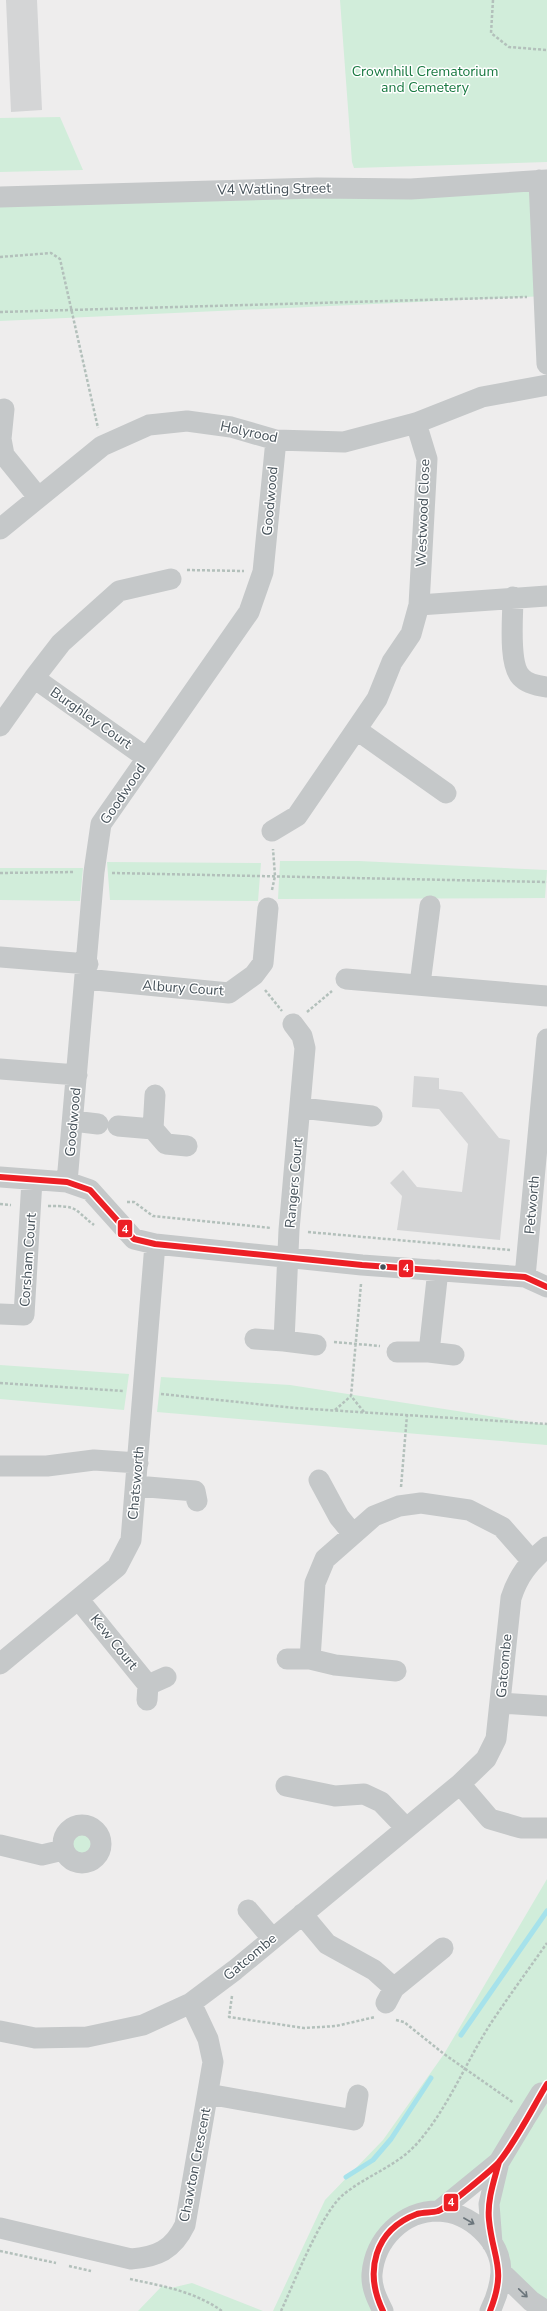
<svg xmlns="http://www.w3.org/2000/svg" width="547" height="2311" viewBox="0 0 547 2311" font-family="'Nunito Sans',sans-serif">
	<rect width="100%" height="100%" fill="#eeeded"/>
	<path fill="#d1edda" d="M340,0h207v162l-193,6 -2,-6z
		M60,117l23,53 -83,2v-54z
		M539,180l8,116 -547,25v-119z
		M280,861h79l188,9 -2,28 -267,1z
		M107,862l154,1 -3,38 -148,-1z
		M0,868h83l-3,33 -80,-1z
		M0,1365l129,9 -5,36 -124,-11z
		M161,1377l129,8 257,40v20l-390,-33z
		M71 1844a10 10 0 1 1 20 0a10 10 0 1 1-20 0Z
		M547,1879v432l-46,-39 -3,-109 -77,50 -46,46 9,52h-111l52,-111 58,-60 61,-86z
		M192,2283l71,28h-125l24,-25 9,2z"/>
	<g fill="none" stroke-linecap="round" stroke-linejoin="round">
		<path stroke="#a6e2eb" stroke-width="5" d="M461,2035l86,-124
			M346,2177l27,-17 18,-21 40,-61"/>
	</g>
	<path fill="#d4d5d6" d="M6,0h31l5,110 -31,2z
		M414,1076l25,2v11l23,3 37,46 11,2 -10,100 -103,-10 5,-34 -12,-13 13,-13 14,17 45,5 6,-48 -29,-35 -27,-2z"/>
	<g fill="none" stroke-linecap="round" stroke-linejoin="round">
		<path stroke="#b3c0bb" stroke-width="2.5" stroke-dasharray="3 2" stroke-linecap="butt" d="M493,0l-2,33 18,14 38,3
			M0,257l51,-4 9,6 38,169
			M0,312l527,-15
			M187,570l57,1
			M0,873l75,-1
			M112,873l435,9
			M272,890l3,-14 -2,-27
			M265,990l17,21
			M307,1012l25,-21
			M127,1202h7l19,14 118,12
			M0,1204l11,1
			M48,1206c31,0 24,2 46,19
			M308,1232l202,18
			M361,1284l-10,112 13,16
			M334,1342l46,4
			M0,1383l124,8
			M161,1394l134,14 252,16
			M335,1410l16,-14
			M401,1487l6,-72
			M232,1996l-3,21 75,11 32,-2 39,-9
			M396,2020l8,2 40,32 70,49
			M0,2251l56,12
			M69,2266l22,5
			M130,2279c32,7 64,12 92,32
			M281,2311c13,-28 41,-100 63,-117 25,-20 56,-29 76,-54 29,-34 47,-80 71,-117 18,-27 37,-53 56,-80"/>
		<path stroke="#c5c8c9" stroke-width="21" d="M539,180l8,184
			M0,197l317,-9 94,1 136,-9
			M4,409l-3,30 3,16 34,42
			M0,529l102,-83 47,-21 38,-4 44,6 45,13 68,2 72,-19 66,-26 65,-12
			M513,597c0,19 -5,67 8,80 6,7 18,9 26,10
			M419,605l128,-9
			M34,678l27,-35 58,-52 52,-12
			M0,726l34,-48 113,80
			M357,730l89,63
			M272,831l25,-15 80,-117 15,-37 19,-28 8,-29 8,-146 -11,-36
			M0,957l88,7
			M85,979l144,14 25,-18 9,-12 5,-55
			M346,979l201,17
			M420,984l10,-78
			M293,1024l9,12 3,12 -16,182 -5,111 32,4
			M0,1069l77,6
			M301,1108l71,8
			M73,1121l25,3
			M118,1126l35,3 2,-34
			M153,1129l13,15 21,2
			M0,1177l67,5 23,8 44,49 21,5 207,21 163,12 22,10
			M67,1182l27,-310 7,-48 148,-212 14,-40 13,-132
			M525,1277l22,-238
			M0,1314l24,1 8,-135
			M255,1339l29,2
			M397,1352h32l9,-82
			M429,1352l25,3
			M0,1466h47l47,-6 44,3
			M319,1480l20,37 14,17
			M136,1486l59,5 2,10
			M79,1600l69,85 -1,15
			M287,1659h23l5,-76 10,-24 49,-43 25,-10 22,-3 48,7 33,17 29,33
			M310,1659l25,6 61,6
			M0,1664l117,-97 14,-27 24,-296
			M148,1685l18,-8
			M501,1703l46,3
			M460,1784l30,35 31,9h26
			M286,1786l49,10 29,-2 17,8 25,26
			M63 1844a19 19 0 1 1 38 0a19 19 0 1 1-38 0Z
			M0,1845l42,10 21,-5
			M248,1910l24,28
			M302,1914l25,30 47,26 20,18 -8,15
			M394,1988l49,-40
			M0,2031l35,7 52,-1 56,-12 48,-22 44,-33 225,-186 26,-25 10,-20 15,-141c7,-22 18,-36 36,-51
			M208,2094l146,26 4,-25
			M439,2211l60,-49 24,-40
			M0,2228l131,31c26,-2 42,-9 54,-34l28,-163 -5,-23 -17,-36
			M492,2243l-3,-39 10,-42
			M501,2272l30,29 15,10
			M383,2311c-6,-12 -12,-24 -11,-37 3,-35 31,-63 66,-63 32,1 64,30 63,62 -1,14 -5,26 -11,38"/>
		<path stroke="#c5c8c9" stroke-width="21" d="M523,2122l18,-29"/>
		<defs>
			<path id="bus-1" d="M0,1177l67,5 23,8 44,49 21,5 207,21 163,12 22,10
				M383,2311c-19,-39 -9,-81 34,-97 7,-2 15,-1 21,-3 7,-2 55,-42 61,-49 17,-21 34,-55 48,-78
				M490,2311c17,-43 3,-51 -1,-91 -2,-20 5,-39 10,-58"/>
		</defs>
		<use href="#bus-1" stroke="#fff" stroke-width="9"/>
		<use href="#bus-1" stroke="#ec1f25" stroke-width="6"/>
	</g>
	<defs><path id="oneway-shaft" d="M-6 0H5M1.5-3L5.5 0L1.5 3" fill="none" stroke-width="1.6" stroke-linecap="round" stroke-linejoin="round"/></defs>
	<g stroke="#6b757b">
		<use href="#oneway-shaft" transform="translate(469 2221) rotate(30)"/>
		<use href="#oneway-shaft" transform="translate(523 2293) rotate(44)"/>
	</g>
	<circle fill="#455159" stroke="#fff" stroke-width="1.5" cx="383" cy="1267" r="3.5"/>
	<g text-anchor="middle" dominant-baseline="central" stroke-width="3" stroke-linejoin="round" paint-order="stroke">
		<g font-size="14" fill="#187941" stroke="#fff">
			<text x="425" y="71">Crownhill Crematorium<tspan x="425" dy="16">and Cemetery</tspan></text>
		</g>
		<g font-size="14" fill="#455159" stroke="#fff">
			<text transform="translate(274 189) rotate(-1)">V4 Watling Street</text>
			<text transform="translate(249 432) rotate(12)">Holyrood</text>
			<text transform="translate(270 501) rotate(-85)">Goodwood</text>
			<text transform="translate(423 513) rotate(-88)">Westwood Close</text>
			<text transform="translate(91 718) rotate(35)">Burghley Court</text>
			<text transform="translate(123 794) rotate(-56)">Goodwood</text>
			<text transform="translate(183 988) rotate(4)">Albury Court</text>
			<text transform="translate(73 1122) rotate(-85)">Goodwood</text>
			<text transform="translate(294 1183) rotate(-85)">Rangers Court</text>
			<text transform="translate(532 1205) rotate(-85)">Petworth</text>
			<text transform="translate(28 1260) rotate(-86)">Corsham Court</text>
			<text transform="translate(136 1483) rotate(-85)">Chatsworth</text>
			<text transform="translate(114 1642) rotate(51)">Kew Court</text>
			<text transform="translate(504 1666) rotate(-85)">Gatcombe</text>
			<text transform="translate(250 1957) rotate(-40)">Gatcombe</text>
			<text transform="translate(195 2165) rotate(-79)">Chawton Crescent</text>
		</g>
	</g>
	<g stroke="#fff" stroke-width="1.5">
		<rect x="117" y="1219" width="16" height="19" rx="4" fill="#ec1f25"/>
		<rect x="398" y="1259" width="16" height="19" rx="4" fill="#ec1f25"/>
		<rect x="443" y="2193" width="16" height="19" rx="4" fill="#ec1f25"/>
	</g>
	<g font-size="11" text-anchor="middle" font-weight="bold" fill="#fff">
		<text x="125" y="1233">4</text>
		<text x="406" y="1272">4</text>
		<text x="451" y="2206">4</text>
	</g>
</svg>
